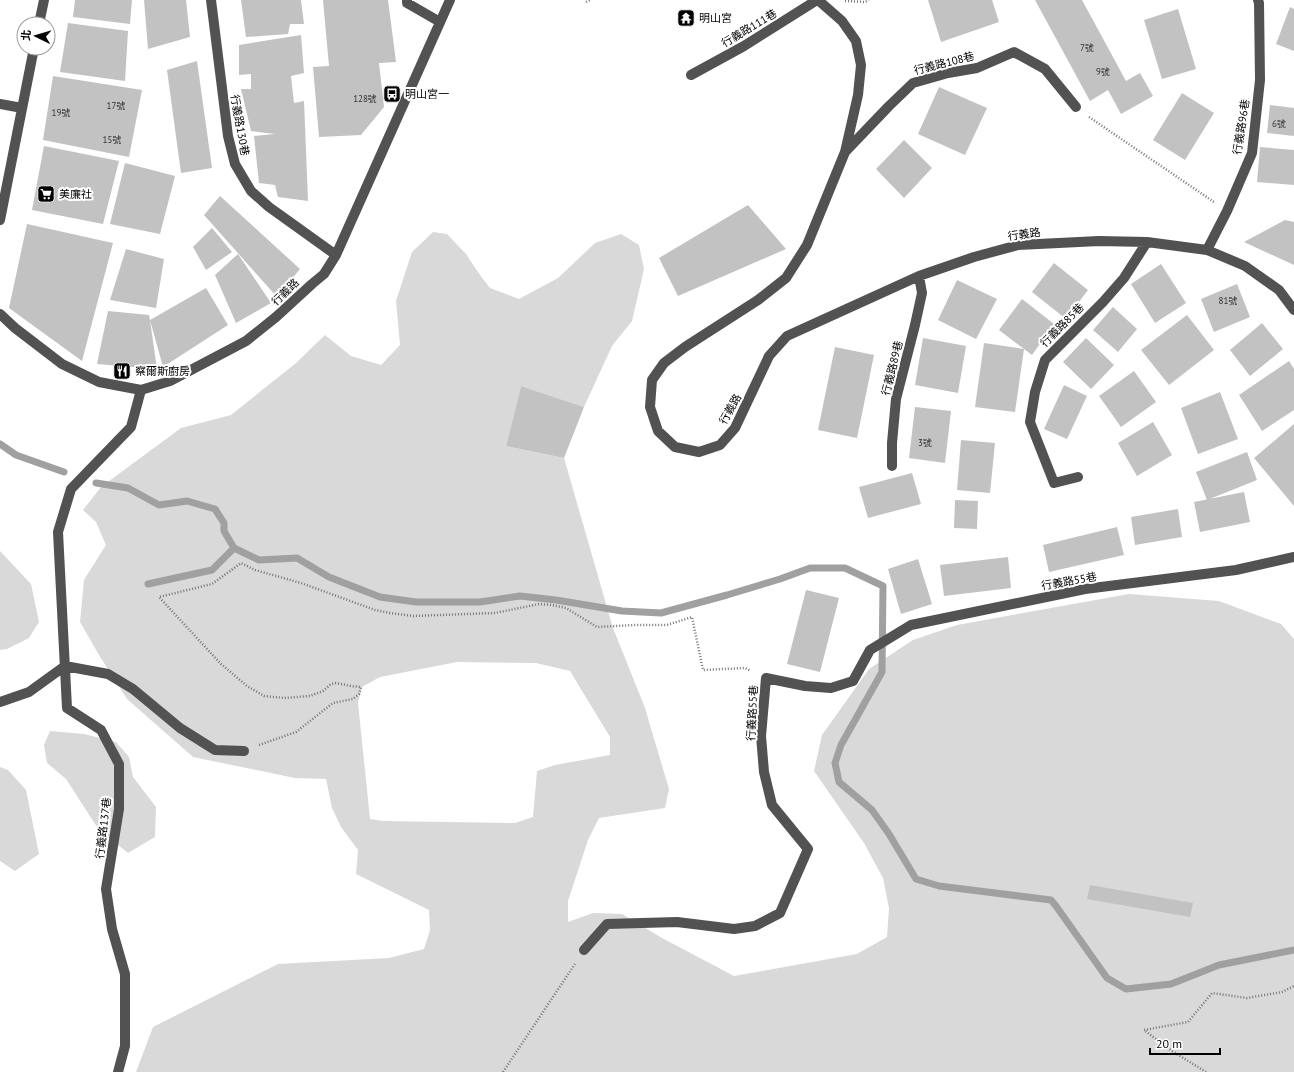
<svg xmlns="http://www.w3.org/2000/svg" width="1294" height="1072" viewBox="0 0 1294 1072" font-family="'PT Sans','Noto Sans TC',sans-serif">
	<rect width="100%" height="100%" fill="#fff"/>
	<path fill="#d9d9d9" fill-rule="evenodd" d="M433,232l14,2 19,20 14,21 10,13 29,11 39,-21 37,-35 26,-9 18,11 5,24 -12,52 -20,25 -28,61 -63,-21 -15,60 58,12 49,170 32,80 24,81 -4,19 -66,10 -11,22 -20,61v21l25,-9 29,1 40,24 72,38 123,-22 30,-17 2,-29 -6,-30 -19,-35 -50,-72 8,-36 47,-66 44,-29 44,-15 172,-31 90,7 62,23 13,15v433h-1158l17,-45 125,-63 111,-6 35,-9 6,-19 -1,-20 -73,-36 2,-24 -17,-23 -9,-19 -6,-29 -31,-1 -102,-21 -66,-58 -28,-44 -19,-33 4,-42 22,-35 -10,-23 -13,-12 18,-23 80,-59 50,-13 65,-52 29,-28 26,21 30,9 19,-20 -4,-44 16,-49zM457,662l79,1 34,8 40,66v18l-55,10 -18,6 -4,46 -18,6 -132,-2 -13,-2 -12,-116 4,-16 18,-10z
		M0,551l31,33 8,38 -10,16 -22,11 -7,1z
		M50,731l34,3 32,8 13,15 4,20 23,30 -1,30 -27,16 -29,-23 -33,-51 -19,-16 -3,-18z
		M0,767l8,3 18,20 13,64 -24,17 -15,-10z"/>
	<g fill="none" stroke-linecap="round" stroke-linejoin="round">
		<path stroke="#a0a0a0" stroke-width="7" d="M0,444l16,11 48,17
			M96,483l32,5 31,17 28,-4 28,8 9,14v8l10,17 25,12 38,-2 32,19 51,20 36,5h64l40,-6 36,4 66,11 39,2 66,-18 53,-16 30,-11h35l38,18 -1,86 -41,73 -6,18 4,19 33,28 17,24 27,45 23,7 112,14 5,6 51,72 19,11 45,-5 48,-19 75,-15
			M148,584l64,-14 22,-22"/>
	</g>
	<path fill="#c2c2c2" d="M75,0h57l-2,24 -57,-7z
		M144,0h42l4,37 -42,12z
		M241,0h60l3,24h-14l-2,10 -42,3z
		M323,0h65l8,62 -17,1 5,44 -23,28 -42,2 -6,-70 16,-1z
		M928,0h64l7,22 -58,20z
		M1035,0h47l44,81 14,-8 13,23 -32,18 -13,-24 -18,11z
		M1290,7l4,2v42l-18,-7z
		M1178,9l18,60 -34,10 -18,-59z
		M68,23l60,8 -3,50 -65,-9z
		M301,35l3,38 -13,3 3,27 10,-2 4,100 -30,-4 -3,-12 -16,-2 -5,-47 21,-2 -24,-3 -10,-42h10v-15l-12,1v-30z
		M197,61l15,107 -31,5 -14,-103z
		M53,76l89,14 -13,67 -86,-17z
		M939,87l48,21 -22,47 -47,-21z
		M1182,93l32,20 -29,47 -32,-20z
		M1270,105l24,3v28l-27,-3z
		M904,140l28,28 -28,30 -28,-29z
		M44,146l75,15 -16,63 -71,-14z
		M1260,147l34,3v35l-37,-3z
		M125,163l50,13 -15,58 -50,-10z
		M220,196l80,73 -23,28 -73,-82z
		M748,205l38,44 -108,47 -19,-38z
		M1285,220l9,2v43l-50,-23z
		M27,224l86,19 -31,118 -73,-53z
		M212,228l20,24 -26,18 -13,-23z
		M126,249l38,10 -8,49 -46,-8z
		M238,254l33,49 -35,20 -21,-48z
		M1054,263l34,27 -22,29 -34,-27z
		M1161,264l25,39 -31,20 -24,-39z
		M957,280l40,19 -21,40 -38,-19z
		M1237,284l13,33 -36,15 -13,-33z
		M206,288l22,37 -65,42 -13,-47 7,49 -60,-5 11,-53 41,4 1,5z
		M1022,299l32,25 -22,31 -8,-6 -9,63 -40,-5 9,-64 40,6 -25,-19z
		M1113,307l24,22 -19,23 -25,-22z
		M1187,315l27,35 -45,35 -28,-35z
		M1262,323l21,26 -33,27 -20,-26z
		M923,338l43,8 -8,47 -43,-8z
		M1086,338l28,27 -23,24 -28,-27z
		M835,347l39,8 -17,83 -39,-8z
		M1289,361l5,8v41l-32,21 -23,-36z
		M1134,371l22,31 -35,25 -22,-31z
		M1064,385l23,11 -20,43 -23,-10z
		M521,386l63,21 -20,51 -58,-12z
		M1220,392l18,47 -40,15 -17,-46z
		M915,407l36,4 -6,52 -36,-5z
		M1153,422l19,33 -35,21 -19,-33z
		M1294,424v82l-40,-48z
		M961,440l34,3 -5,50 -33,-3z
		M1247,452l10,28 -50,20 -11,-28z
		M912,473l9,31 -53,14 -9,-31z
		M1244,492l6,30 -50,10 -6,-30z
		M955,500l23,1 -1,28 -23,-1z
		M1178,509l4,28 -47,8 -4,-28z
		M1117,527l7,28 -75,17 -6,-27z
		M1008,557l3,31 -67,8 -4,-31z
		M918,559l14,45 -31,10 -13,-45z
		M806,590l33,8 -19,74 -33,-8z
		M1090,885l103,18 -3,14 -103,-18z"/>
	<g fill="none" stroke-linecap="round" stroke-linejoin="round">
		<path stroke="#747474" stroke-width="2.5" stroke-dasharray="1 2" stroke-linecap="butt" d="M845,1l20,1 4,-2
			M586,2l4,-2
			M1089,117l125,85
			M259,745l37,-13 37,-29 20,-4 6,-5 2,-7 -10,-1 -15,-3 -5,1 -8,7 -13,5 -26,2 -20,-2 -17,-10 -26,-22 -62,-67 53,-13 29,-21 14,7 46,13 74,27 15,3 23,3 82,-3 44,-9 13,1 14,3 31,19 38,-2h32l25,-8 11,53 42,-2 6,3
			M503,1072l72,-108
			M1206,1072l-34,-21 -28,-21 44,-8 24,-29 35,5 35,-6 12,-6"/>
		<path stroke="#525252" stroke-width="10" d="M211,0l17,136 7,28 16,27 18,16 67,48
			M407,0v3l33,19
			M818,0l24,21 14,20 5,24 -3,30 -13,57 -38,93 -21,33 -28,22 -73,47 -21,16 -12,17 -2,27 8,24 17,16 24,5 21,-7 15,-17 34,-72 18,-20 132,-60 55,-19 44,-12 81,-4 48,1 60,8 38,16 34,24 15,20
			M39,24l5,-24
			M691,75l53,-29 73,-46
			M0,104l22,4
			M845,152l44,-46 24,-23 35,-10 29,-5 37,-16 31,17 31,38
			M0,220l34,-172
			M1207,250l20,-39 25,-58 8,-73 -1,-77 -1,-3
			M0,314l15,14 47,36 37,18 42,8 29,-9 76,-40 30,-24 36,-33 12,-10 12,-19 114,-255
			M892,466v-23l4,-44 19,-74 7,-32 -3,-17
			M1078,477l-24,6 -24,-61 5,-30 10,-32 58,-58 21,-24 23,-36
			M0,702l29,-10 36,-26 43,8 25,15 47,39 35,22 29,1
			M584,950l23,-26 70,-2 57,7 21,-3 25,-13 28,-64 -36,-44 -8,-33 -3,-36 5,-58 39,8 26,2 22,-7 17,-31 41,-25 174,-36 151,-19 58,-13
			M118,1072l7,-26v-72l-13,-45 -6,-40 13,-80v-45l-18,-34 -34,-22 -9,-176 13,-43 60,-62 10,-37"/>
	</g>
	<defs>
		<symbol id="temple-square" viewBox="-11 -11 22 22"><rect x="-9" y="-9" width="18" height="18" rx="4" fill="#000" stroke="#fff"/><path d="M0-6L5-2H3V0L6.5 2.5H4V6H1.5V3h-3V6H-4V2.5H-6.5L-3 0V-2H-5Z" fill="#fff"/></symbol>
		<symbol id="bus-square" viewBox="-11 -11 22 22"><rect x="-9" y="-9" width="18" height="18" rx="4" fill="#000" stroke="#fff"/><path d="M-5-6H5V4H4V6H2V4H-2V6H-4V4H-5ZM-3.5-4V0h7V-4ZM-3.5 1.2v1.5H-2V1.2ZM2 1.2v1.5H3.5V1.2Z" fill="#fff"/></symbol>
		<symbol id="supermarket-square" viewBox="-11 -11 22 22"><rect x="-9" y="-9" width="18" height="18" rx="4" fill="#000" stroke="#fff"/><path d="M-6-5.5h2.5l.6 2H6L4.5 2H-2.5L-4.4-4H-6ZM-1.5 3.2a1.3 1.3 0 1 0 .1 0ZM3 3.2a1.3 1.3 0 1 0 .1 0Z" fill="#fff"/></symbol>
		<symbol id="restaurant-square" viewBox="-11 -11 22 22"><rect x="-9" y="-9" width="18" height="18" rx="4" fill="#000" stroke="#fff"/><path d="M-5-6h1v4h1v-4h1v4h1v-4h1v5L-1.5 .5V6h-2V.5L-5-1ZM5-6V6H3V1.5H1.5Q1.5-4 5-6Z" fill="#fff"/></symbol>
	</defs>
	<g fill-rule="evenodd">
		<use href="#temple-square" x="676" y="8" width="20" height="20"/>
		<use href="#bus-square" x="382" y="84" width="20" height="20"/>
		<use href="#supermarket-square" x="36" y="184" width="20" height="20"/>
		<use href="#restaurant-square" x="112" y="361" width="20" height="20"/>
	</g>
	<g text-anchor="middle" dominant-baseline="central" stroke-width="4" stroke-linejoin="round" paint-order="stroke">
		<g font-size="9" fill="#303030">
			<text x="1087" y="47">7號</text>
			<text x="1103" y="71">9號</text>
			<text x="365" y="98">128號</text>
			<text x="116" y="105">17號</text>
			<text x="61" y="112">19號</text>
			<text x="1279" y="123">6號</text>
			<text x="112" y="139">15號</text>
			<text x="1228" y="300">81號</text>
			<text x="925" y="442">3號</text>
		</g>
		<g font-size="11" fill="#000" stroke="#fff" text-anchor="start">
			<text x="699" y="18">明山宮</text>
			<text x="405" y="94">明山宮一</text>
			<text x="59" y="194">美廉社</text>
			<text x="135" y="371">察爾斯廚房</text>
		</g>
		<g font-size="11" fill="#000" stroke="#fff">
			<text transform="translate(749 28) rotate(-31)">行義路111巷</text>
			<text transform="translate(944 63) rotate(-14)">行義路108巷</text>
			<text transform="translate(240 125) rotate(80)">行義路130巷</text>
			<text transform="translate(1241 127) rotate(-81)">行義路96巷</text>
			<text transform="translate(1024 234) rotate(-8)">行義路</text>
			<text transform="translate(285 292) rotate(-44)">行義路</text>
			<text transform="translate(1062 325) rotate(-45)">行義路85巷</text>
			<text transform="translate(892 368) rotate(-76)">行義路89巷</text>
			<text transform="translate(730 409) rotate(-61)">行義路</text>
			<text transform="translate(1069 581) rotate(-10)">行義路55巷</text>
			<text transform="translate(752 713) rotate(-87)">行義路55巷</text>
			<text transform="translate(103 828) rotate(-83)">行義路137巷</text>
		</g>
	</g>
	<g transform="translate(36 36) rotate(275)"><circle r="19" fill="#ffffff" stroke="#999999"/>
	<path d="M0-3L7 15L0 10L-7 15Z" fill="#000000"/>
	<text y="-6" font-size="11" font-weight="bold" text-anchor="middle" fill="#000000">北</text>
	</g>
	<path d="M1150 1048v6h70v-6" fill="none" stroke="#000000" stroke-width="2"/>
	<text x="1156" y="1048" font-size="12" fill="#000000" stroke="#ffffff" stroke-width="3" paint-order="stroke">20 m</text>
</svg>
